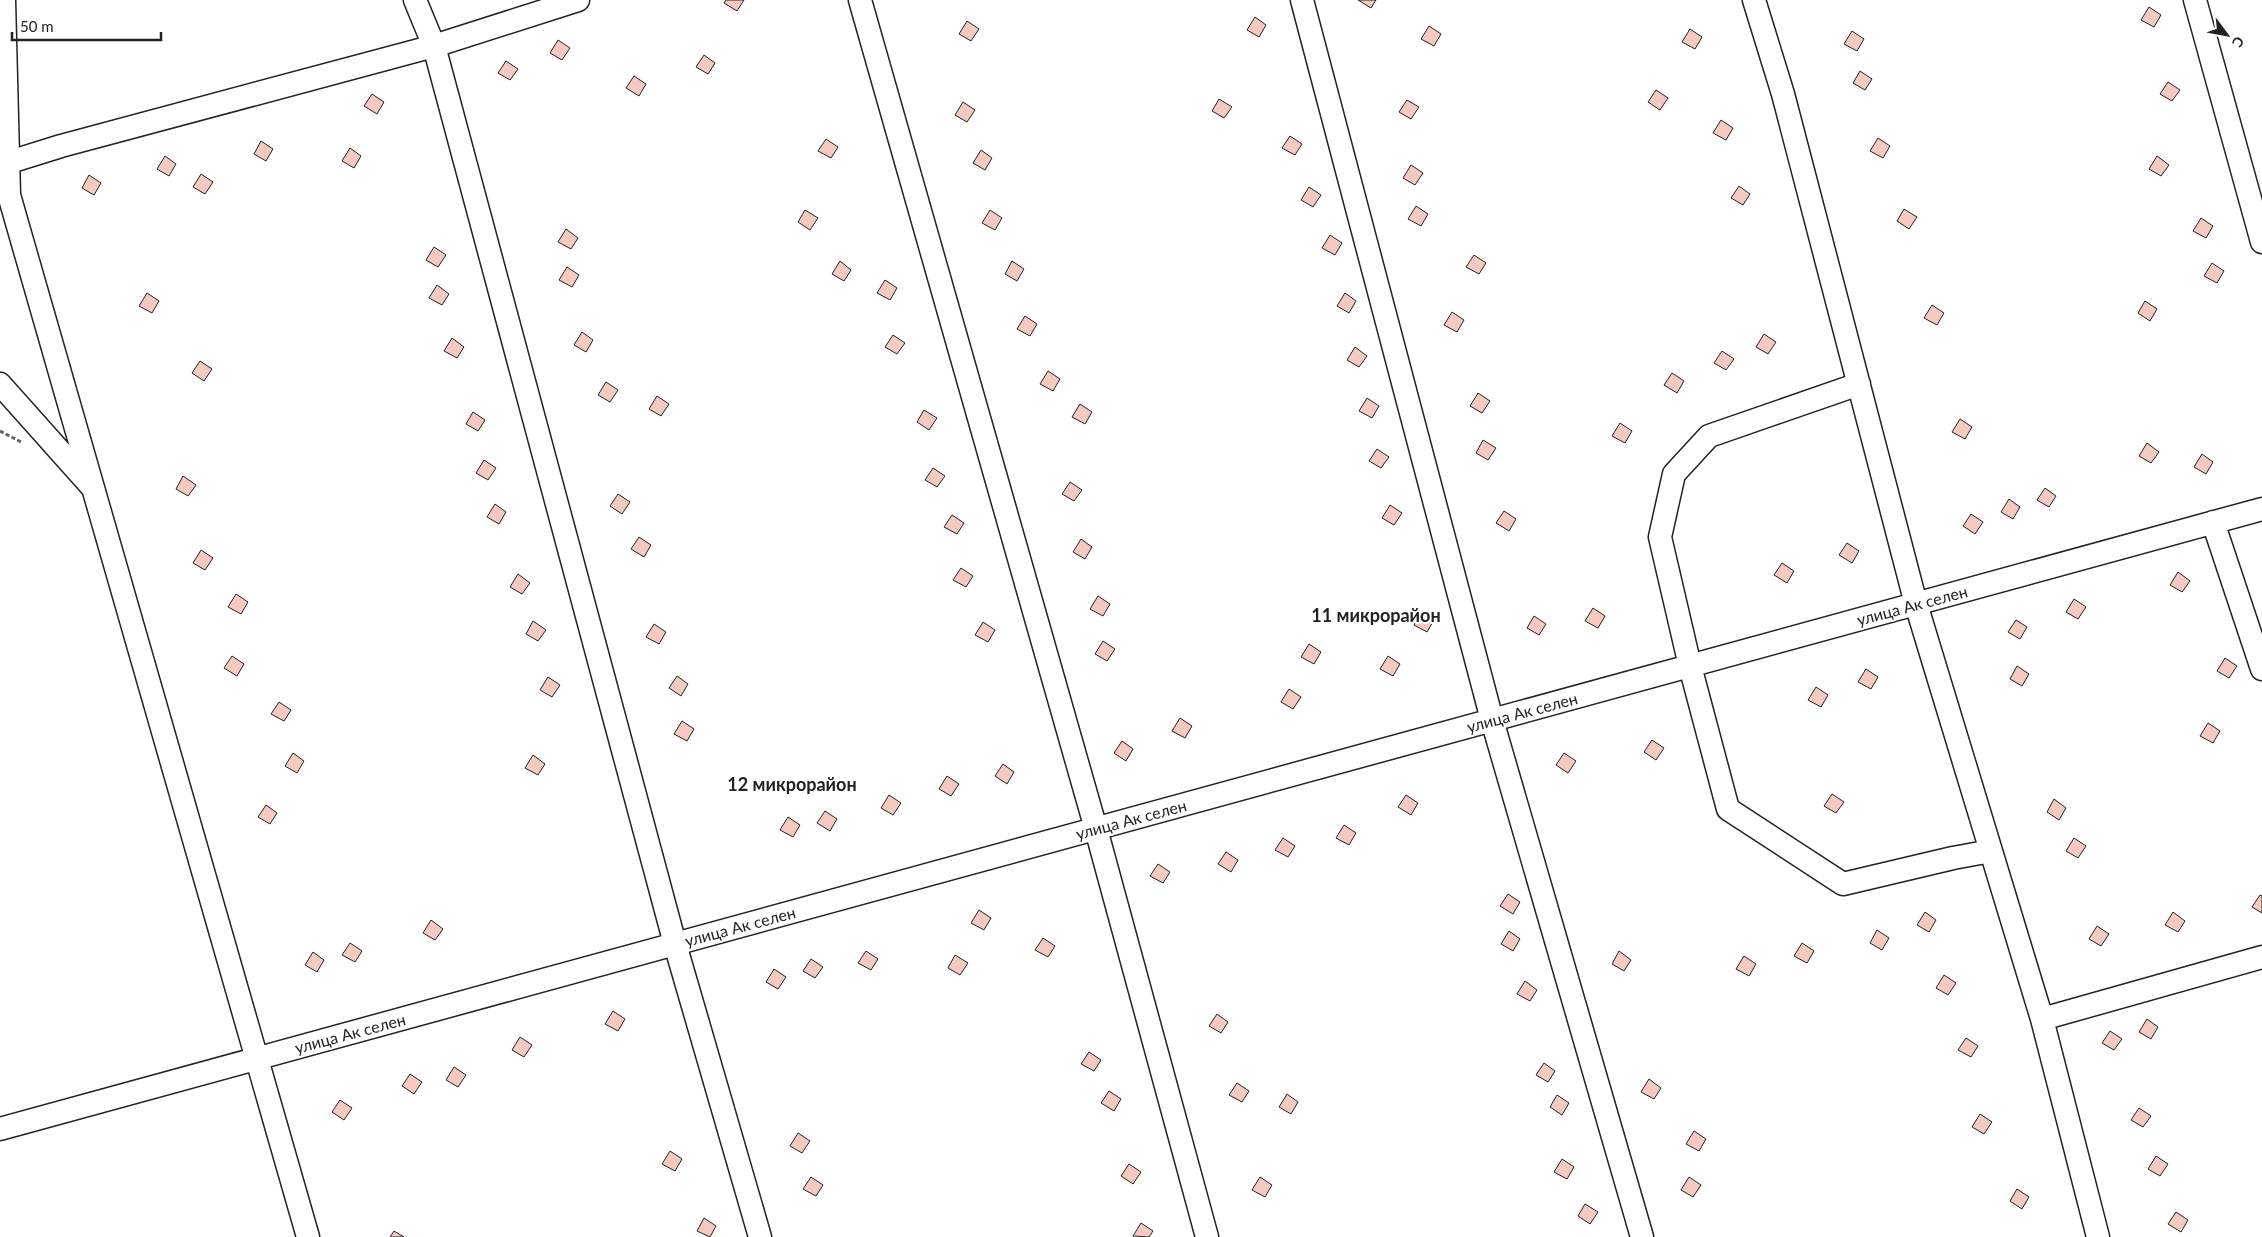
<svg xmlns="http://www.w3.org/2000/svg" width="2262" height="1237" viewBox="0 0 2262 1237" font-family="Lato,sans-serif">
	<rect width="100%" height="100%" fill="#fff"/>
	<path fill="#f3c9c0" stroke="#222" d="M726,0h18l-7,11 -13,-8z
		M1358,0h18l-5,8z
		M2149,7l12,8 -7,12 -13,-7z
		M1255,17l11,8 -7,12 -12,-7z
		M967,21l12,8 -8,12 -12,-7z
		M1429,26l12,8 -7,12 -13,-7z
		M1690,29l12,8 -7,12 -13,-7z
		M1852,31l12,8 -7,12 -13,-7z
		M558,40l12,8 -8,12 -12,-7z
		M704,55l11,8 -7,11 -12,-7z
		M506,61l12,8 -8,11 -12,-7z
		M1860,71l12,8 -7,11 -12,-7z
		M634,76l12,8 -7,12 -13,-8z
		M2168,82l12,8 -8,11 -12,-7z
		M1656,90l12,8 -8,12 -12,-8z
		M372,94l12,8 -7,12 -13,-8z
		M1219,99l13,8 -8,11 -12,-7z
		M1407,100l12,7 -8,12 -12,-7z
		M963,102l12,8 -8,12 -12,-7z
		M1721,120l12,8 -7,12 -13,-7z
		M1290,136l12,8 -7,11 -13,-7z
		M1878,138l12,8 -7,12 -13,-7z
		M826,139l12,8 -7,11 -13,-7z
		M261,141l12,8 -7,12 -12,-7z
		M350,148l11,8 -7,12 -12,-7z
		M981,150l11,8 -7,12 -12,-7z
		M165,156l11,8 -7,12 -12,-7z
		M2157,156l12,9 -8,11 -12,-7z
		M1411,165l12,8 -8,12 -12,-7z
		M201,174l12,8 -8,12 -12,-7z
		M89,175l12,8 -7,12 -12,-7z
		M1739,186l11,8 -7,11 -12,-7z
		M1309,187l12,8 -8,12 -12,-7z
		M1416,206l12,8 -7,12 -13,-7z
		M1904,209l13,8 -8,12 -12,-8z
		M805,210l13,8 -8,12 -12,-8z
		M990,210l12,8 -7,12 -13,-7z
		M2201,218l12,8 -7,12 -13,-7z
		M566,229l12,9 -7,11 -13,-7z
		M1330,235l12,8 -7,12 -13,-7z
		M434,247l12,8 -8,12 -12,-7z
		M1474,255l12,8 -7,11 -13,-7z
		M840,261l11,9 -7,11 -12,-7z
		M1012,261l12,8 -7,12 -12,-7z
		M2212,263l12,8 -7,12 -13,-7z
		M567,267l12,8 -7,12 -13,-7z
		M885,280l12,8 -7,12 -13,-7z
		M437,285l12,9 -7,11 -13,-7z
		M147,293l12,8 -7,12 -13,-7z
		M1345,293l11,8 -7,12 -12,-7z
		M2145,301l12,8 -7,12 -12,-8z
		M1932,305l12,8 -7,12 -13,-7z
		M1452,312l12,8 -7,12 -13,-7z
		M1025,316l12,8 -7,12 -13,-7z
		M582,332l11,8 -7,12 -12,-7z
		M1764,334l12,8 -8,12 -12,-7z
		M893,335l12,8 -8,11 -12,-7z
		M452,338l12,9 -7,11 -13,-7z
		M1355,347l12,9 -8,11 -12,-7z
		M1722,351l12,8 -8,11 -12,-7z
		M200,361l12,8 -8,12 -12,-8z
		M1048,371l12,8 -7,12 -13,-7z
		M1672,373l12,8 -7,12 -13,-8z
		M606,382l12,8 -8,12 -12,-7z
		M1478,393l12,8 -8,12 -12,-7z
		M657,396l12,8 -8,12 -12,-7z
		M1367,398l12,8 -7,12 -13,-7z
		M1080,404l12,8 -7,12 -13,-7z
		M924,410l13,8 -8,12 -12,-8z
		M473,412l12,8 -7,11 -12,-7z
		M1960,419l12,8 -7,12 -13,-7z
		M1620,423l12,8 -7,12 -13,-7z
		M1483,440l13,8 -8,12 -12,-7z
		M2147,443l12,9 -8,11 -12,-7z
		M1377,449l12,8 -8,11 -12,-7z
		M2202,454l11,8 -7,12 -12,-7z
		M484,460l12,8 -8,12 -12,-7z
		M933,468l12,8 -8,11 -12,-7z
		M183,476l13,9 -8,11 -12,-7z
		M1070,482l12,8 -8,11 -12,-7z
		M2045,488l11,8 -7,11 -12,-7z
		M618,494l12,8 -8,12 -12,-8z
		M2009,499l11,8 -7,12 -12,-7z
		M495,504l11,8 -7,12 -12,-7z
		M1390,505l12,8 -8,12 -12,-7z
		M1504,511l12,8 -7,12 -13,-8z
		M1971,514l12,8 -8,12 -12,-8z
		M952,515l12,8 -7,11 -13,-7z
		M639,537l12,8 -7,12 -13,-8z
		M1081,539l11,8 -7,12 -12,-7z
		M1847,543l12,8 -7,12 -13,-8z
		M201,550l12,8 -8,12 -12,-7z
		M1782,563l12,8 -7,12 -13,-8z
		M961,568l12,8 -7,11 -13,-7z
		M2178,572l12,9 -8,11 -12,-7z
		M518,574l12,9 -8,11 -12,-7z
		M236,594l12,8 -7,12 -13,-7z
		M1098,596l12,8 -7,12 -13,-7z
		M2074,599l12,8 -8,12 -12,-7z
		M1593,608l12,8 -7,12 -13,-7z
		M1422,612l12,8 -7,12 -13,-7z
		M1534,616l12,8 -7,11 -12,-7z
		M2016,620l11,7 -7,12 -12,-7z
		M533,621l13,9 -8,11 -12,-7z
		M983,622l12,8 -7,12 -13,-7z
		M654,624l12,8 -7,12 -13,-7z
		M1103,641l12,8 -8,12 -12,-7z
		M1309,644l12,8 -7,12 -13,-7z
		M232,656l12,8 -7,12 -13,-8z
		M1388,656l12,8 -7,12 -13,-7z
		M2225,658l12,8 -8,12 -12,-7z
		M2017,666l12,8 -7,12 -12,-7z
		M1866,669l12,8 -7,12 -13,-7z
		M677,676l11,8 -7,12 -12,-8z
		M548,677l12,8 -8,12 -12,-7z
		M1816,687l12,8 -7,12 -13,-7z
		M1289,689l12,8 -8,12 -12,-7z
		M279,702l12,8 -7,11 -13,-7z
		M1180,718l12,8 -7,12 -13,-7z
		M682,721l12,8 -7,12 -13,-7z
		M2208,723l12,8 -7,12 -13,-7z
		M1652,740l12,8 -8,12 -12,-8z
		M1122,741l11,8 -7,12 -12,-8z
		M293,753l11,8 -7,12 -12,-7z
		M1564,753l12,8 -8,12 -12,-8z
		M533,755l12,9 -7,11 -13,-7z
		M1003,764l11,8 -7,12 -12,-8z
		M947,776l12,8 -8,12 -12,-7z
		M1832,794l12,8 -8,11 -12,-7z
		M889,795l12,8 -8,12 -12,-7z
		M1406,795l12,8 -7,12 -13,-8z
		M2054,799l12,9 -7,12 -12,-8z
		M266,805l11,8 -7,11 -12,-7z
		M825,811l12,8 -7,12 -13,-8z
		M788,817l12,8 -7,12 -13,-7z
		M1344,825l12,8 -7,12 -13,-7z
		M1283,838l12,8 -7,11 -13,-7z
		M2074,838l12,8 -8,12 -12,-7z
		M1226,852l12,8 -7,12 -13,-8z
		M1158,864l12,8 -7,11 -13,-7z
		M1508,894l12,8 -7,12 -13,-8z
		M2260,895l2,1v17l-10,-6z
		M979,910l12,8 -7,12 -13,-7z
		M1925,912l11,8 -7,12 -12,-7z
		M2173,912l12,9 -7,11 -13,-7z
		M431,920l12,9 -8,11 -12,-7z
		M2097,926l12,8 -8,12 -12,-7z
		M1877,930l12,8 -7,12 -12,-7z
		M1509,931l11,8 -7,12 -12,-7z
		M1043,938l12,8 -7,11 -13,-7z
		M350,943l12,8 -7,11 -13,-7z
		M1802,943l12,8 -7,12 -13,-7z
		M866,951l12,8 -7,11 -13,-7z
		M1619,951l12,9 -7,11 -12,-7z
		M313,952l11,8 -7,12 -12,-7z
		M955,955l13,8 -8,12 -12,-7z
		M1744,956l12,8 -7,12 -13,-7z
		M811,959l12,8 -8,11 -12,-7z
		M774,969l12,8 -8,12 -12,-7z
		M1944,975l12,8 -8,12 -12,-7z
		M1525,981l12,9 -7,11 -13,-7z
		M613,1011l12,8 -7,12 -13,-7z
		M1217,1014l11,8 -7,11 -12,-7z
		M2147,1019l11,8 -7,12 -12,-7z
		M2110,1031l12,8 -8,11 -12,-7z
		M520,1037l12,8 -8,12 -12,-7z
		M1966,1038l12,8 -7,11 -13,-7z
		M1089,1052l12,8 -7,11 -13,-7z
		M1544,1063l11,8 -7,11 -12,-7z
		M454,1067l12,8 -8,12 -12,-7z
		M410,1074l12,8 -8,12 -12,-8z
		M1649,1079l12,9 -7,11 -13,-7z
		M1237,1083l12,8 -7,11 -13,-7z
		M1109,1091l12,8 -7,12 -13,-8z
		M1287,1094l11,8 -7,12 -12,-7z
		M1557,1095l12,8 -7,12 -12,-8z
		M340,1100l12,8 -8,12 -12,-8z
		M2139,1108l12,8 -8,11 -12,-7z
		M1980,1114l12,8 -8,12 -12,-7z
		M1694,1131l12,8 -7,12 -13,-7z
		M798,1133l12,8 -8,12 -12,-7z
		M670,1151l12,8 -7,12 -13,-7z
		M2156,1156l12,8 -8,12 -12,-7z
		M1562,1159l12,8 -7,12 -13,-7z
		M1129,1164l12,8 -8,12 -12,-8z
		M811,1177l12,8 -7,11 -13,-7z
		M1260,1177l12,8 -7,12 -13,-7z
		M1689,1177l12,8 -8,12 -12,-7z
		M2017,1189l12,8 -7,12 -12,-8z
		M1585,1204l13,8 -8,12 -12,-8z
		M2176,1212l12,8 -7,12 -13,-8z
		M704,1218l12,8 -6,11 -13,-6z
		M1141,1223l12,8 -4,6 -16,-1z
		M394,1231l10,6h-14z"/>
	<g fill="none" stroke-linecap="round" stroke-linejoin="round">
		<defs>
			<path id="minor" d="M4,0l5,195 299,1042
				M415,0l19,46 241,898 85,293
				M860,0l236,829 111,408
				M1302,0l190,720 150,517
				M1754,0l29,94 133,510 126,415 56,218
				M2195,0l67,242
				M0,165l61,-19 373,-100 144,-46
				M0,384l91,102
				M1859,384l-150,52 -35,38 -14,63 30,129 38,143 115,75 110,-26 38,-7
				M2213,522l49,147
				M2042,1019l220,-62
				M0,1129l2262,-620"/>
		</defs>
		<use href="#minor" stroke="#222" stroke-width="25"/>
		<path stroke="#646464" stroke-width="3" stroke-dasharray="4 2.5" stroke-linecap="butt" d="M0,431l23,12"/>
		<use href="#minor" stroke="#fff" stroke-width="22"/>
	</g>
	<g text-anchor="middle" dominant-baseline="central" stroke-width="4" stroke-linejoin="round" paint-order="stroke">
		<g font-size="16" fill="#222" stroke="#fff">
			<text transform="translate(1912 605) rotate(-15)">улица Ак селен</text>
			<text transform="translate(1522 712) rotate(-15)">улица Ак селен</text>
			<text transform="translate(1131 819) rotate(-15)">улица Ак селен</text>
			<text transform="translate(740 926) rotate(-15)">улица Ак селен</text>
			<text transform="translate(350 1033) rotate(-15)">улица Ак селен</text>
		</g>
		<g font-size="18" font-weight="bold" fill="#222" stroke="#fff">
			<text x="1376" y="615">11 микрорайон</text>
			<text x="792" y="784">12 микрорайон</text>
		</g>
	</g>
	<g transform="translate(2227 35) rotate(122)" stroke="#ffffff" stroke-width="4" paint-order="stroke">
	<path d="M0-4L9 19L0 12L-9 19Z" fill="#222222"/>
	<text y="-8" font-size="14" font-weight="bold" text-anchor="middle" fill="#222222">С</text>
	</g>
	<path d="M12 32v8h149v-8" fill="none" stroke="#222222" stroke-width="2.5"/>
	<text x="20" y="32" font-size="15" fill="#222222" stroke="#ffffff" stroke-width="4" paint-order="stroke">50 m</text>
</svg>
